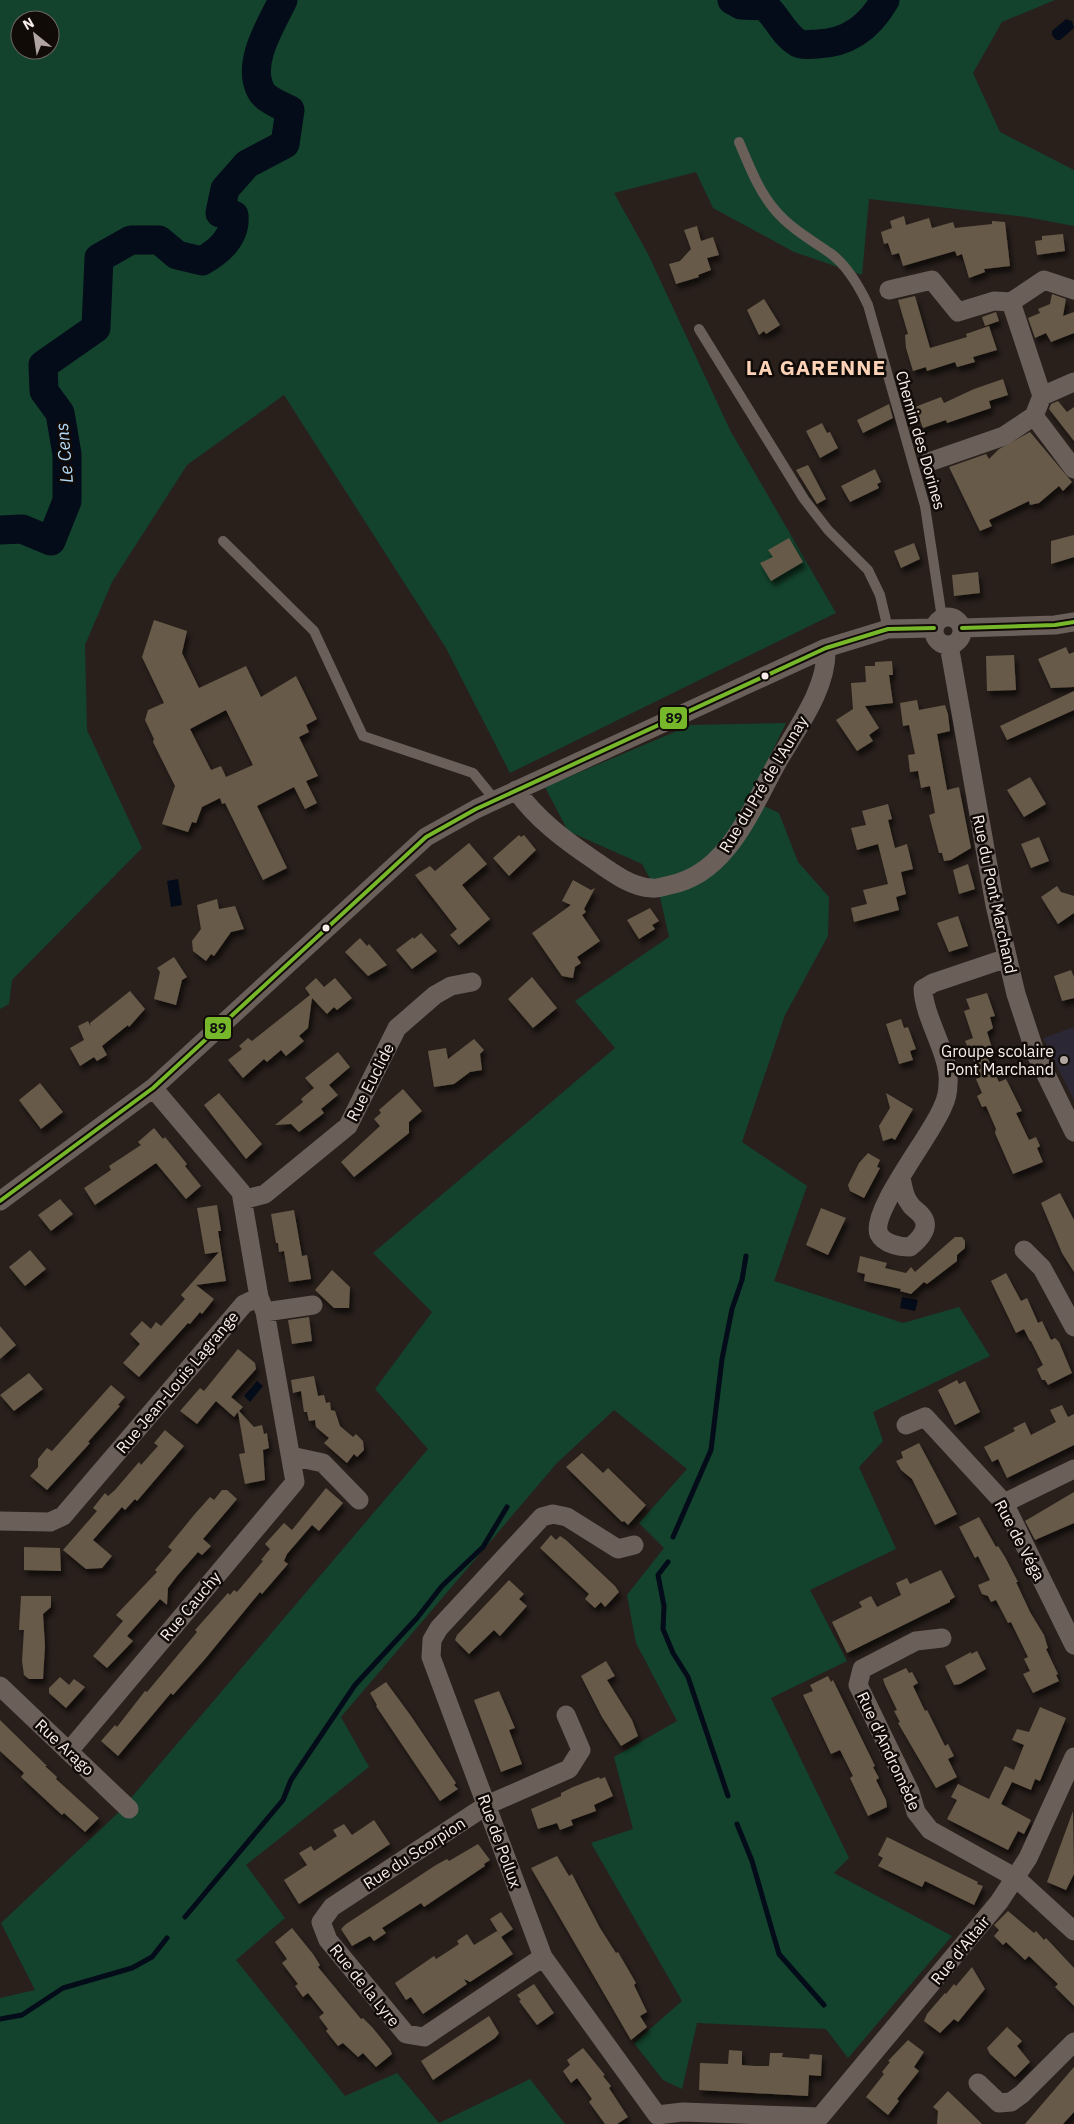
<svg xmlns="http://www.w3.org/2000/svg" width="1074" height="2124" viewBox="0 0 1074 2124" font-family="'IBM Plex Sans',sans-serif">
	<defs>
		<filter id="shadow"><feDropShadow dx="3" dy="5.5" stdDeviation="2.5" flood-color="#0009"/></filter>
	</defs>
	<rect width="100%" height="100%" fill="#29201c"/>
	<path fill="#2b2734" d="M1074,1027v73l-31,-62z"/>
	<path fill="#13432c" fill-rule="evenodd" d="M0,0h1055l-53,22 -29,51 27,59 74,38v56l-48,-9 -157,-18 -7,76 -68,-23 -81,-44 -17,-36 -82,21 34,61 82,176 106,183 -326,160 -64,-125 -162,-253 -97,70 -75,117 -27,63 2,85 55,118 -130,132 -3,24 -9,5zM20,20h30v30h-30z
		M786,723l-37,76 30,14 19,49 31,35 -1,39 -43,79 -43,127 65,44 -33,95 129,42 56,-16 31,49 -117,56 10,29 -24,26 37,82 -86,41 37,71 -76,37 78,160 -15,15 118,63 -104,122 -22,-29 -129,-6 -15,66 -19,-9 -29,-37 48,-42 -91,-158 42,-14 -19,-72 63,-36 -41,-78 -9,-48 37,-47 -25,-25 48,-54 -73,-59 -57,53 -216,254 28,50 -123,98 39,53 -49,42 109,136 52,-23 42,50 91,-44 35,45h-565v-126l35,-8 -34,-67 118,-111 309,-363 -53,-60 57,-77 -59,-59 242,-205 -40,-47 94,-64 -9,-40 -18,-33 -74,-33 -23,-44 146,-62z"/>
	<path fill="#040b19" d="M1066,19l6,2 2,7 -14,12h-4l-4,-5v-4z
		M178,879l4,26 -11,2 -4,-26z
		M902,1297l16,3 -3,11 -15,-3z
		M257,1381l6,5 -13,16 -6,-6z"/>
	<g fill="none" stroke-linecap="round" stroke-linejoin="round">
		<path stroke="#040b19" stroke-width="5" d="M673,1537l38,-87 11,-91 10,-50 10,-29 4,-24
			M668,1562l-10,13 6,31 -1,23 10,24 15,24 40,119
			M737,1824l15,37 27,93 45,51
			M185,1917l98,-117 8,-20 64,-95 62,-67 25,-32 41,-39 24,-40
			M0,2019l22,-4 41,-27 69,-20 20,-11 15,-19"/>
		<path stroke="#040b19" stroke-width="29" d="M732,0l9,5 24,1c13,12 19,29 33,37 5,3 14,1 19,1 32,-1 53,-18 68,-44
			M0,530l22,-1 29,12 16,-40v-47l-7,-41 -16,-22 -1,-26 53,-37 3,-70 32,-18h28l18,15 25,6c18,-10 34,-24 32,-46l-14,-2 5,-24 22,-25 38,-20 5,-34c-8,-4 -25,-11 -29,-19 -15,-28 10,-66 22,-91"/>
	</g>
	<path fill="#675a49" fill-rule="evenodd" filter="url(#shadow)" d="M904,216l2,9 23,-7 3,10 21,-6 2,6 37,-4v-3l13,1 5,44 -26,3 1,3 -16,6 -7,-24 -5,2 -2,-5 -52,15 -4,-13 -7,2 -4,-12 -4,1 -3,-12 11,-4 -2,-7z
		M697,226l4,15 12,-4 6,18 -12,3 4,12 -13,5 1,2 -23,7 -7,-20 11,-3 11,-12 -7,-19z
		M1063,234l2,17 -28,4 -2,-14 7,-1v-4z
		M1052,294l14,5 -3,17 11,-4v21l-23,9 -5,-9 -11,5 -7,-20 12,-5 -2,-4 12,-5z
		M915,296l15,52 37,-11 -1,-3 23,-8 8,24 -24,7 2,5 -18,5 -2,-5 -28,9 -1,-4 -13,4 -7,-23 -1,-13 3,-1 -10,-34z
		M764,299l16,26 -14,9 -2,-3 -5,4 -12,-25z
		M996,312l3,9 -14,5 -3,-9z
		M1003,379l5,16 -19,6 2,7 -44,15 -1,-3 -23,8 -8,-21 26,-10 3,6 30,-14z
		M1058,401l9,11 7,-5v34l-25,-32 2,-5z
		M889,404l4,14 -30,15 -6,-13z
		M822,423l5,10 3,-1 8,16 -18,10 -14,-27z
		M1030,432l42,50 -9,9 -4,-5 -20,17 -9,2 -1,-4 -40,19 3,6 -12,5 -31,-64 37,-13 3,5 10,-10z
		M808,465l18,34 -9,5 -21,-34z
		M875,469l6,13 -4,2 2,4 -29,14 -9,-16z
		M1074,535v22l-23,7v-23z
		M789,538l14,24 -32,19 -11,-18 13,-6 -5,-7z
		M914,543l6,16 -19,9 -7,-17z
		M978,572l2,21 -26,3 -2,-21z
		M154,620l33,11 -5,22 17,35 47,-22 15,31 35,-21 21,43 -11,6 3,7 -10,5 19,39 -12,5 11,22 -12,6 -11,-22 -37,19 30,62 -24,12 -38,-77 -3,1 -2,-6 -18,9 -6,16 -4,-1 -4,10 -26,-8 13,-38 -22,-44 1,-3 -9,-19 3,-10 16,-7 -22,-46zM226,710l27,55 -27,12 -5,-11 -10,4 -21,-41z
		M1066,647l3,7 5,-2v35l-23,1 -13,-29z
		M1014,655l2,35 -29,1 -1,-35z
		M892,661l1,14h-4l4,28 -28,3 14,22 -10,7 4,6 -16,10 -21,-31 17,-11 -2,-26 15,-1 -1,-16h10v-4z
		M1074,691v19l-67,30 -7,-14z
		M917,700l2,10 26,-5 3,9 2,17 -13,3 10,56 12,-3 12,61 -20,12 -7,1 -2,-8h-3l-10,-38 6,-2 -5,-27 -9,2 -3,-17 -8,1 -2,-17 7,-1 -6,-29 -6,1 -3,-23z
		M1030,777l16,27 -22,13 -17,-27z
		M888,804l4,15 -4,1 7,28 12,-4 6,25 -12,3 5,22 -10,3 3,13 -45,12 -3,-14 16,-4 -4,-14 25,-6 -10,-40 -21,6 -6,-22 15,-3 -4,-14z
		M519,835l2,2 3,-2 12,15 -27,26 -16,-18z
		M1039,837l10,24 -18,7 -10,-24z
		M469,843l18,21 -25,21 28,34 -31,26 -9,-10 7,-6 -42,-54 15,-9 5,5z
		M968,864l7,25 -16,5 -6,-24z
		M573,880l18,10 4,-2 -11,21 2,3 -4,3 18,26 -23,16 4,6 -6,4 -2,11 -11,-2 -30,-43 39,-28 -9,-4z
		M1057,886l4,6 13,4v17l-16,11 -17,-27z
		M217,899l2,10 16,-3 9,23 -13,3 -17,24 -3,-2 -5,7 -13,-10 -1,-10 9,-12 -4,-24z
		M650,908l9,13 -7,4 3,4 -16,10 -12,-19z
		M958,916l10,30 -19,6 -12,-29z
		M421,933l16,18 -25,18 -16,-19 17,-13 1,2z
		M360,938l7,8 2,-2 18,21 -19,11 -23,-24z
		M174,957l13,20 -5,3 -6,25 -22,-6 6,-27 -3,-4z
		M1071,970l3,7v21l-12,3 -8,-25z
		M532,977l25,31 -24,20 -25,-29z
		M316,978l8,9 11,-9 17,20 -15,12 -3,-3 -7,7 -15,-16 -4,30 -9,8 5,5 -18,15 -5,-6 -14,12 -3,-3 -21,19 -15,-18 14,-11 -3,-3 9,-8 4,3 58,-46 -5,-7z
		M130,991l15,18 -16,18 -1,-2 -26,21 5,9 -10,6 -3,-4 -14,9 -10,-18 14,-8 -6,-14 10,-5 3,6 -1,-4z
		M987,993l8,23 -5,1 3,11 -6,4 7,22 -7,3 12,25 7,-3 16,32 -6,2 13,27 7,-3 4,9 -3,2 6,14 -30,12 -18,-41 1,-4 -10,-23 -4,1 -5,-11 5,-3 -6,-14 5,-2 -16,-36 8,-3 -9,-27 6,-2 -4,-10z
		M901,1019l3,9 4,-1 8,22 -6,2 3,9 -14,4 -13,-40z
		M474,1039l10,11 -4,4 2,16 -12,2 -16,12 -20,3 -6,-36 18,-3 2,11z
		M338,1052l12,15 -21,18 9,10 -17,14 3,4 -25,19 -8,-8 -16,1 28,-23 -2,-3 13,-11 -9,-10z
		M40,1083l23,29 -22,17 -22,-29z
		M403,1089l19,22 -13,11v11l-55,44 -13,-15 39,-36 -6,-7 7,-6 -2,-3z
		M219,1093l43,51 -16,15 -42,-54z
		M886,1093l27,16 -18,31 -3,-2 -9,3 -4,-15 11,-18z
		M154,1128l9,11 2,-2 22,27 -2,2 16,20 -15,13 -30,-36 -61,42 -11,-17 27,-18 -2,-4 32,-21 -3,-3z
		M868,1153l12,7 -3,7 3,1 -16,30 -14,-7 -2,-6 11,-22z
		M1060,1193l14,27v52l-12,-19 -21,-50z
		M60,1199l13,15 -22,17 -13,-16z
		M217,1205l4,26h-3l8,50 -30,4 18,14 -12,15 -2,-2 -10,12 -2,-1 -49,54 -16,-14 17,-19 -10,-10 12,-13 9,8 5,-7 5,4 24,-27 -4,-4 38,-43 -14,2 -8,-46z
		M821,1208l25,10 -18,37 -22,-10z
		M294,1210l8,46 5,-1 4,24 -22,3 -5,-31 -5,1 -1,-9h-2l-5,-29z
		M955,1237h7l3,4v7l-8,7v6l-30,23 -3,-2 -13,12 -11,-3 1,-2 -37,-8 1,-7 -8,-2 3,-16 27,7 -2,5 21,5 5,-6 4,5z
		M30,1250l16,19 -21,17 -16,-19z
		M332,1270l18,17 -1,21h-15l-19,-18z
		M1006,1273l15,28 6,-3 11,25 4,-2 9,19 4,-2 4,4 13,31 -24,12 -3,-5h-3l-5,-11 6,-4 -12,-24h-1l-6,-12 -8,4 -25,-52z
		M309,1317l3,24 -20,3 -4,-24z
		M0,1326l16,19 -16,14z
		M238,1349l17,14 1,6 -25,28 12,10 -4,4 15,16 8,-2 2,9 3,-1 2,15 -6,2 2,30 -20,4 -6,-30 6,-1 -7,-41 -4,5 -18,-16 -19,23 -17,-13 20,-23 4,3z
		M29,1373l14,16 -29,22 -14,-16z
		M314,1376l4,20 6,-1 2,8 4,-1 1,8 4,1 5,15 13,11 3,-3 7,7 1,9 -7,7 -3,-3 -7,9 -23,-20 5,-5 -13,-11 -1,-7 -6,1 -2,-9h-3l-3,-21 -8,2 -2,-13z
		M957,1380l2,4 6,-3 15,31 -25,13 -17,-35z
		M111,1385l14,12 -7,8 2,1 -32,36 2,1 -43,47 -17,-14 8,-9v-8l9,-11 5,3z
		M1062,1405l6,12 6,-3v31l-67,33 -9,-19 -6,3 -8,-15 31,-16 -2,-3 12,-6 6,13 25,-13 -6,-12z
		M165,1430l19,16 -47,55 -2,-2 -10,11 -3,-3 -29,33 19,16 -10,12 -16,1 -23,-19 34,-39 -4,-3 12,-15 3,3 7,-6 24,-28 2,3 17,-19 -4,-3z
		M919,1443l38,71 -22,11 -23,-46 -11,-9 -5,-9 7,-3 -2,-6z
		M582,1453l21,20 5,-5 38,37 -18,20 -4,-4 -2,1 -56,-55z
		M326,1488l17,15 -24,28 -7,-6 -25,29 -3,7 4,3 -26,30 -2,-2 -55,67 -32,36 -2,-2 -53,63 -17,-15 14,-16 2,2 28,-36 2,1 50,-60 -2,-2 33,-37 2,2 4,-5 3,2 26,-31 -2,-1 9,-11 -5,-5 19,-21 8,7z
		M222,1490h5l10,9 -34,40 8,7 -9,9 -4,-3 -21,24 -9,12 -1,17 -7,-6 -33,37 6,5 -26,27 -14,-12 30,-35 -7,-6 41,-43 -2,-2 17,-20 -4,-3 26,-32 16,-18 4,3z
		M1074,1492v31l-39,17 -10,-19z
		M979,1517l17,30 2,-1 7,11 13,25h-2l14,30 14,23 4,13 -2,1 12,25 -2,1 3,6 -26,12 -10,-19 7,-3 -6,-12 4,-2 -17,-35 -3,1 -12,-23 -5,2 -3,-6 -6,-2 -4,-9 12,-5 -12,-24 -3,2 -16,-31z
		M551,1535l5,5 4,-4 6,4 49,46 4,6 -14,15 -4,-5 -6,6 -10,-9 4,-5 -49,-46z
		M24,1547l36,1 1,23 -37,-1z
		M941,1570l14,27 -5,3v2l-103,51 -15,-31 30,-15 -3,-5 12,-6 6,11 24,-12 -5,-12 11,-5 3,6z
		M509,1580l15,14 -5,5 8,7 -27,30 -6,-6 -25,24 -14,-14 2,-5z
		M21,1596h30v11l-8,7 2,32 -2,33h-14l-5,-4 -2,-14 2,-31h-5z
		M977,1651l9,18 -26,15 -6,1 -9,-19 26,-14v2z
		M606,1661l9,15 -8,4 25,40 6,16 -17,10 -19,-29 -21,-41z
		M906,1668l3,5 3,-1 6,11 -5,3 12,25 2,-1 18,36 3,-2 6,12 -6,3 9,18 -21,11 -38,-65 2,-1 -6,-11 3,-1 -12,-25 -2,-6z
		M828,1676l3,6 2,-2 42,86 -2,1 6,11 -3,2 10,20 1,7 -19,9 -18,-38 3,-2 -13,-26 -9,4 -28,-59 10,-4 -3,-6z
		M60,1677l9,8 5,-6 11,8 -19,21 -17,-15v-5z
		M386,1682l25,34 45,67 -2,2 4,4 -18,12 -64,-95 1,-1 -7,-12z
		M499,1691l16,37 -6,2 13,34 -21,8 -27,-72z
		M1040,1707l26,11 -26,63 -5,-2 -4,11 -19,-8 -11,22 30,16 -7,14 -6,-3 -10,19 -61,-31 10,-19 -6,-3 7,-13 31,15 16,-33 9,4 10,-25 -12,-5 5,-11 12,3z
		M0,1720l47,46h-2l12,11 -1,2 43,39 -14,14 -21,-19 -2,2 -41,-38 3,-4 -24,-22z
		M599,1777l1,2 5,-2 8,19 -19,9 2,6 -25,9 2,5 -13,5 -3,-7 -19,6 -7,-20 30,-13v-3l12,-6z
		M1073,1811l1,63 -8,16 -19,-8z
		M374,1820l16,24 -91,60 -15,-24 23,-15 -8,-12 12,-7 3,5 23,-15 -4,-6 11,-6 8,11z
		M887,1837l91,45 -1,2 6,2 -9,19 -49,-24 -3,6 -44,-21 5,-8 -5,-3z
		M478,1844l12,16 -6,4 1,2 -61,41 -3,-4 -39,25 4,5 -12,8 -4,-5 -18,10 -11,-17 5,-5 90,-59 11,-6 2,2z
		M557,1856l12,20 3,-2 28,54 16,25 2,-1 18,31 -2,2 13,27 -7,4 7,11 -16,13 -100,-172z
		M1008,1911l26,22 2,-2 8,9 2,-2 28,30v38l-19,-19 3,-3 -29,-28 -4,4 -19,-18 -3,3 -9,-9 5,-6 -5,-5z
		M501,1912l12,17 -12,8 -11,-18z
		M292,1928l21,26 7,11 -2,2 43,52 2,-1 9,9 18,22 2,5 -16,13 -13,-14 -5,4 -15,-14 -5,3 -12,-15 2,-2 -9,-12 5,-4 -16,-20 -5,4 -8,-11 3,-2 -16,-21 5,-4 -12,-17z
		M497,1931l16,23 -43,28 -6,-3 3,5 -44,30 -12,-17 -5,3 -11,-17 39,-27 2,3 11,-7 12,-8 -2,-3 10,-7 7,11z
		M972,1967l13,22 -27,33 -4,-3 -14,14 -16,-12 3,-7 18,-21 1,1 8,-10 2,2z
		M534,1984l20,29 -17,12 -18,-24 2,-1 -4,-5z
		M489,2016l10,17 -4,5 -62,42 -12,-19z
		M1007,2027l15,14 -5,5 13,16 -15,15 -25,-23 -3,-6z
		M908,2040l16,12 -10,15 5,4 -22,28 2,2 -11,14 -22,-18 18,-23 -2,-2 8,-10 -2,-1z
		M583,2048l22,27 -2,1 8,10 -2,2 19,29 -11,7h-12l-16,-22 3,-3 -15,-21 -6,5 -8,-12 7,-6 -3,-5z
		M729,2050l13,1v14l13,1h14l1,-13h13l-1,4 27,2 1,-5 12,1 -1,21 -12,-1 -1,21 -109,-6 1,-27 28,1z
		M1074,2067v45l-11,12h-38z
		M948,2091l25,24 9,9h-45l1,-13 -5,-4z"/>
	<g fill="none" stroke-linecap="round" stroke-linejoin="round">
		<path stroke="#6b5f5a" stroke-width="10" d="M739,142c10,23 19,48 36,68 14,17 36,30 55,43 17,12 29,33 38,52l57,201 17,112
			M699,329l105,170 24,31 40,40 12,25 8,34
			M223,541l91,90 49,105 110,37 22,27"/>
		<path stroke="#6b5f5a" stroke-width="19" d="M889,290l43,-10 26,32 36,-11 17,1
			M1011,302l31,94 -8,20
			M1011,302l33,-22 30,10
			M1042,396l32,-14
			M1034,416l40,53
			M929,462l75,-26 30,-20
			M934 631a14 14 0 1 1 28 0a14 14 0 1 1-28 0Z
			M962,628l93,-3 19,-3
			M949,645l46,260 21,89 19,58 39,80
			M516,790c20,29 50,51 78,70 17,12 37,27 58,28 5,1 13,-2 18,-3 58,-11 82,-78 108,-124 19,-33 50,-73 48,-113
			M901,1178c2,9 3,19 9,26 3,5 8,7 11,11 11,12 -2,25 -11,32 -10,0 -26,-3 -31,-13 -10,-22 55,-102 64,-128 3,-6 5,-15 5,-22 3,-28 -24,-65 -25,-95l10,-6 74,-25
			M243,1200l22,-6 83,-68 49,-98 38,-33 16,-9 21,-4
			M0,1201l153,-113 273,-251 50,-28 350,-161 62,-19 46,-1
			M1024,1250l18,18 32,59
			M265,1312l48,-7
			M906,1425l19,-8 79,86 70,142
			M291,1456l32,7 36,37
			M1004,1503l70,-34
			M0,1521l50,1 13,-6 181,-212 15,-7 -18,-105 -88,-104
			M634,1545l-16,4 -51,-32 -14,-3 -11,3 -103,111 -7,12 -1,17 112,300 114,158 26,-3 137,5
			M942,1638l-26,3 -54,28 -4,16 52,107 6,20 14,18 86,48 58,53
			M0,1686l129,123
			M69,1751l226,-269 -30,-170 -6,-15
			M543,1957l-119,80 -18,-3 -78,-94 -7,-18 11,-15 155,-102 82,-36 12,-19 -15,-35
			M978,2083l21,20 12,-1 11,-8 52,-52
			M820,2117l179,-215 29,-44 46,-101"/>
		<defs>
			<path id="bus-1" d="M962,628l93,-3 19,-3
				M0,1201l153,-113 273,-251 50,-28 350,-161 62,-19 46,-1"/>
		</defs>
		<use href="#bus-1" stroke="#110b08" stroke-width="8"/>
		<use href="#bus-1" stroke="#76b82a" stroke-width="4"/>
	</g>
	<g fill="#f8ede8" stroke="#110b08" stroke-width="2">
		<circle cx="765" cy="676" r="4.5"/>
		<circle cx="326" cy="928" r="4.5"/>
	</g>
	<circle fill="#b0a5a1" stroke="#110b08" stroke-width="2" cx="1064" cy="1060" r="5"/>
	<g text-anchor="middle" dominant-baseline="central" stroke-width="5" stroke-linejoin="round" paint-order="stroke">
		<g font-size="16" fill="#f8ede8" stroke="#110b08">
			<text transform="translate(921 440) rotate(74)">Chemin des Dorines</text>
			<text transform="translate(763 784) rotate(-59)">Rue du Pré de l'Aunay</text>
			<text transform="translate(995 894) rotate(78)">Rue du Pont Marchand</text>
			<text transform="translate(370 1082) rotate(-63)">Rue Euclide</text>
			<text transform="translate(177 1382) rotate(-50)">Rue Jean-Louis Lagrange</text>
			<text transform="translate(1020 1540) rotate(62)">Rue de Véga</text>
			<text transform="translate(190 1606) rotate(-50)">Rue Cauchy</text>
			<text transform="translate(65 1747) rotate(43)">Rue Arago</text>
			<text transform="translate(889 1751) rotate(65)">Rue d'Andromède</text>
			<text transform="translate(500 1841) rotate(70)">Rue de Pollux</text>
			<text transform="translate(414 1853) rotate(-33)">Rue du Scorpion</text>
			<text transform="translate(960 1950) rotate(-51)">Rue d'Altair</text>
			<text transform="translate(365 1985) rotate(51)">Rue de la Lyre</text>
		</g>
		<g font-size="16" fill="#f8ede8" stroke="#110b08" text-anchor="end">
			<text x="1054" y="1051">Groupe scolaire<tspan x="1054" dy="18">Pont Marchand</tspan></text>
		</g>
		<g font-size="18" font-style="italic" fill="#b1d8f5" stroke="#110b08">
			<text transform="translate(64 453) rotate(-95)">Le Cens</text>
		</g>
		<g font-size="21" font-weight="bold" letter-spacing="1" fill="#fdd3b8" stroke="#110b08">
			<text x="816" y="367">LA GARENNE</text>
		</g>
	</g>
	<g stroke="#110b08" stroke-width="2">
		<rect x="659" y="706" width="29" height="24" rx="5" fill="#76b82a"/>
		<rect x="204" y="1016" width="28" height="24" rx="5" fill="#76b82a"/>
	</g>
	<g font-size="14" text-anchor="middle" font-weight="bold" fill="#111">
		<text x="674" y="723">89</text>
		<text x="218" y="1033">89</text>
	</g>
	<g transform="translate(35 35) rotate(330)"><circle r="24" fill="#110b08" stroke="#6d6562"/>
	<path d="M0-4L9 19L0 12L-9 19Z" fill="#b0a5a1"/>
	<text y="-8" font-size="14" font-weight="bold" text-anchor="middle" fill="#f8ede8">N</text>
	</g>
</svg>
